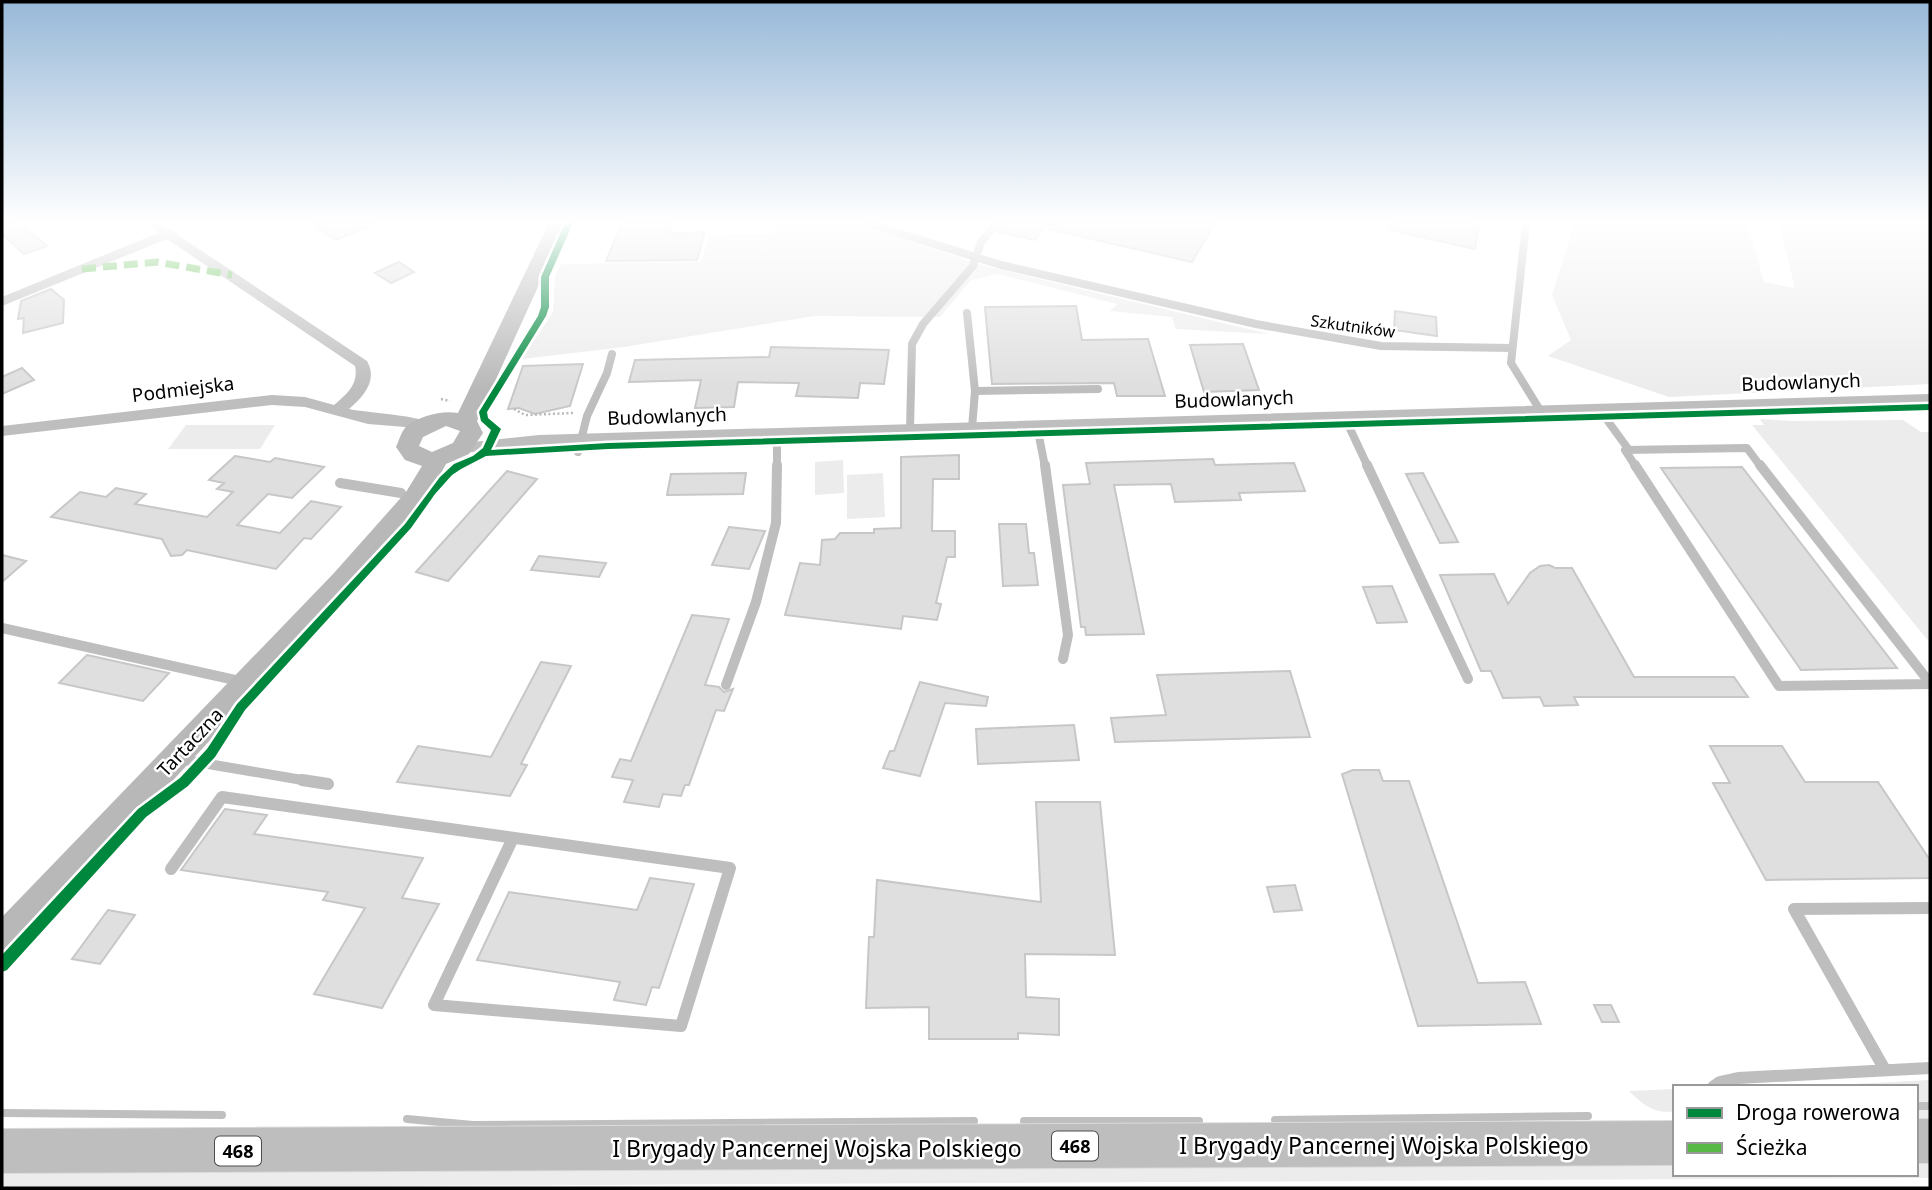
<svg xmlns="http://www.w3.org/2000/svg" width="1932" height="1190" viewBox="0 0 1932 1190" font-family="'Noto Sans',sans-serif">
	<rect width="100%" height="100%" fill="#fff"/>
	<path fill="#ececec" d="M776,223h80l125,42 288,69 -93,-5 -4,-12 -62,-6 7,-7 -119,-30 -27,6 -31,37 -126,-1 -190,31 -102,12 31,-47 2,-35 6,-13 140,-2 9,-27 64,-1z
		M1566,223h181l17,59 31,6 -16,-65h151v161l-261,13 -121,-41 23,-16 -19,-45 22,-71z
		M1760,419l32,2 111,-1 18,12h9v211l-178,-218h12z
		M186,425h89l-15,24h-92z
		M843,460l1,33 -29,2v-33z
		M883,473l2,44 -38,2v-44z
		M1930,1080v42h-14v-35h-119z
		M1675,1089v22c-20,4 -33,-7 -46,-20z
		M1916,1154h14v24l-1928,10v-21l1673,-11v18h241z"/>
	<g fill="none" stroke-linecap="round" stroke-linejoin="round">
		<path stroke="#bfbfbf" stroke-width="8" d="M1916,1106h14
			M2,1113l220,2
			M407,1119l66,6 501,-4
			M1275,1120l313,-4
			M1024,1121h175"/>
	</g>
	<path fill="#dfdfdf" stroke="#c7c7c7" stroke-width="2" d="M11,223h8l28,23 -23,8 -22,-20v-8z
		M309,223h67l-40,17z
		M622,223h50l-3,10 36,-1 -8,28 -91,1z
		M1003,223h44l-12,17 -37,-8z
		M1049,223h166l-23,39 -144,-33z
		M1390,223h78l11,1 -4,25 -85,-19z
		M399,262l15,10 -23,11 -16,-10z
		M51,289l13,11 -1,23 -40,10 1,-15 -6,1 3,-18z
		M1076,306l6,34 66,-1 17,57h-48l-3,-13 -122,1 -7,-77z
		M1395,311l41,6 1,19 -43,-6z
		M1243,344l16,46 -55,2 -14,-47z
		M771,347l118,3 -5,34 -24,-1 -2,15 -62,-2 3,-13 -61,-1 -4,25 -39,1 6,-28 -72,2 6,-22 134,-3z
		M583,364l-13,42 -35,8 -16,-6 -11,1 15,-43z
		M22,368l12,12 -32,14v-17z
		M959,455v24h-26l-1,52h23v26h-8l-11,46 5,1 -4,16 -34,-4 -2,13 -116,-14 15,-52 20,2 2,-25 13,-1 5,-6h34v-4l27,-1v-71z
		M235,456l35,6 5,-4 49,9 -32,31 -24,-4 -31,31 43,8 31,-32 30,6 -30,32 -7,-1 -28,31 -89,-19 -5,5 -11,1 -9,-17 -111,-22 29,-25 26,5 10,-9 30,6 -11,10 72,13 26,-25 -16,-3 7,-6 -15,-3z
		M1213,459l2,6 79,-2 11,28 -66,2 2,7 -66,2 -4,-18 -57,1 30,149 -58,1 -1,-8h-4l-18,-142 27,-1 -4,-21z
		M1742,467l155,201 -96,2 -140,-202z
		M507,471l30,8 -89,102 -32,-9z
		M746,473l-3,21 -76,1 4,-21z
		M1423,473l35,69 -18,1 -34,-69z
		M999,524h27l3,29h5l4,32 -35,1z
		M729,527l36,4 -16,38 -37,-4z
		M2,555l24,6 -24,21z
		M539,556l67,7 -7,14 -68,-7z
		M1549,565l6,3h17l62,109h100l14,20h-174l4,8 -34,1 -4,-9 -37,1 -12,-27h-10l-41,-96 54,-1 14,30 22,-31 10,-7z
		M1392,586l15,36 -30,1 -14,-36z
		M692,615l37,4 -24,66 14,2 5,5 9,-3 -9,22 -8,-1 -27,75h-4l-4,11 -18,-2 -4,13 -35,-5 9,-22 -21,-3 8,-18 11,2z
		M87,655l82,18 -26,28 -84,-18z
		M541,662l30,4 -50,98 6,1 -17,31 -113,-14 21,-36 73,11z
		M1290,671l20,66 -195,5 -4,-24 55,-3 -9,-40z
		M920,682l68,15 -2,9 -41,-3 -25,73 -37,-8 7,-17h4z
		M1074,725l5,35 -101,4 -2,-35z
		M1710,746h72l23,36h73l52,78v18l-164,2 -53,-97h17z
		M1353,770h26l4,11h26l69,202 47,-1 16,42 -123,2 -76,-252z
		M1036,802h64l15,153 -90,-1 1,43 33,2v36l-41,-2v6h-89v-32l-63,1 3,-71h5l3,-57 164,22z
		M225,809l42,6 -13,19 169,24 -21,40 37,6 -57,104 -68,-14 51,-86 -42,-8 5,-8 -147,-22z
		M650,878l44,6 -35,104 -7,-1 -6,18 -32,-5 6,-18 -143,-22 32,-68 128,18z
		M1295,885l7,25 -28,2 -7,-25z
		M108,910l27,5 -35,49 -28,-5z
		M1594,1005h17l8,17h-17z"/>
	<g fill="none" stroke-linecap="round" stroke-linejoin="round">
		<defs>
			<path id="primary" d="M1916,1119h14v44h-14z
				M1675,1121v44l-1673,8v-44z"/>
		</defs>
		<use href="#primary" stroke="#dbdbdb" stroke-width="2"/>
		<path stroke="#b9b9b9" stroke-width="2.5" stroke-dasharray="2 2.5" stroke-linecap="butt" d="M441,399l9,2
			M514,409l11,6 48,-2"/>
		<path stroke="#bebebe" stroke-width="8" d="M867,223l134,42 255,59 125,22 131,2
			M1526,223l-15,140 29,47
			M967,313l8,78 123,-2
			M1599,409l30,41
			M1344,416l24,51
			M1037,426l8,41
			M972,428l3,-37
			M910,430l2,-86 11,-20 50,-58 8,-24 16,-19
			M578,452l9,-36 20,-43 5,-19
			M777,467v-33
			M1636,467l-11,-17 122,-2 14,19"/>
		<path stroke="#bebebe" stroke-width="10" d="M1045,465l23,170 -5,24
			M1367,465l101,214
			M1635,465l144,221 151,-2
			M1760,465l170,218
			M340,483l61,10
			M2,628l242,54
			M726,685l30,-83 20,-79 1,-58
			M179,759l135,23"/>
		<path stroke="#bebebe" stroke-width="12" d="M302,780l26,4
			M171,869l51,-72 508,71 -49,158 -247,-21 79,-167
			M1885,1070l-91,-161 136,-1
			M1713,1087l7,-5 18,-4 192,-10"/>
		<path fill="#bebebe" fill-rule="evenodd" d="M145,223h15l207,138c11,19 -3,35 -18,48 18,4 74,6 83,16l-2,4 -62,-5 -63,-17 -33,-2 -270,31v-10l270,-31 33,2 29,8c13,-11 25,-21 21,-39l-188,-127 -165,67v-9l156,-64z
			M1930,394v10l-1391,41 -75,8 -8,-5 8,-5 75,-8z"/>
		<path fill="#b8b8b8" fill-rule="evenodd" d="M549,223h18l-90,198 6,12 -14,21 -23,10 -22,40 -72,83 -338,365 -12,5v-40l332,-344 72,-81 16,-26 -17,-6 -9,-13c3,-6 5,-16 11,-21 13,-10 35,-16 51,-13zM446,426l14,5 -7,12 -21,9 -13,-6 4,-9z"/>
		<use href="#primary" fill="#bebebe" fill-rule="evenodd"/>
		<path stroke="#58b947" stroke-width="7" stroke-dasharray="14 7" stroke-linecap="butt" d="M82,269l75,-7 75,13"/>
		<defs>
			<path id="cycleway" d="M565,223h8l-24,54v30l-3,9 -59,96 1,6 13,11 -10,21 117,-7 1322,-39v6l-1322,39 -122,7 -25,13 -9,6 -17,19 -24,34 -166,182 -30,47 -27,29 -42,31 -139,153 -5,2v-17l136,-146 42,-31 27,-29 30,-45 168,-180 35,-47 14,-13 19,-8 10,-8 8,-18 -10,-9 -2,-9 59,-96 3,-9v-30z"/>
		</defs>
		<use href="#cycleway" stroke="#fff" stroke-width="5"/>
		<use href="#cycleway" fill="#00873e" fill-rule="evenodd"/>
	</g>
	<linearGradient id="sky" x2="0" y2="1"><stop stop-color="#97b8d8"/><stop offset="0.57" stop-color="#fff"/><stop offset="1" stop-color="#fff" stop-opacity="0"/></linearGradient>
	<rect width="1932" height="389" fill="url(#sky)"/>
	<g text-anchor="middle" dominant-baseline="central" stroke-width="5" stroke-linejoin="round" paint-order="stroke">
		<g font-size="16" fill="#000" stroke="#fff">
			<text transform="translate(1353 326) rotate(8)">Szkutników</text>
		</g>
		<g fill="#fff" stroke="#4c4c4c" stroke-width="2">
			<rect x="1052" y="1131.5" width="46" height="29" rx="5"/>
			<rect x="215" y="1136.5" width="46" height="29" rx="5"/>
		</g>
		<g font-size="18" font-weight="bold" fill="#000">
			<text x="1075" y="1146">468</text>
			<text x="238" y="1151">468</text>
		</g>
		<g font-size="19" fill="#000" stroke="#fff">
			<text transform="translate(1801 382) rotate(-2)">Budowlanych</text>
			<text transform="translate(183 389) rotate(-7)">Podmiejska</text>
			<text transform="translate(1234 399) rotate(-2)">Budowlanych</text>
			<text transform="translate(667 416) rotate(-2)">Budowlanych</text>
			<text transform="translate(190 742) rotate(-47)">Tartaczna</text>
		</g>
		<g font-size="23" fill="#000" stroke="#fff">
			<text x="1384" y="1145">I Brygady Pancernej Wojska Polskiego</text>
			<text x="817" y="1148">I Brygady Pancernej Wojska Polskiego</text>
		</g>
	</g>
	<rect width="1932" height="1190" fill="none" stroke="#000000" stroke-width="7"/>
	<rect x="1673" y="1085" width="245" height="91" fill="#ffffff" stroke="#999999" stroke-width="2"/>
	<rect x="1687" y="1108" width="35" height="10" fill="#00873e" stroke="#999999" stroke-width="2"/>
	<text x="1736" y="1120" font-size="21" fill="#000000">Droga rowerowa</text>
	<rect x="1687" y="1143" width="35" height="10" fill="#58b947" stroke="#999999" stroke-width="2"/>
	<text x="1736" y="1155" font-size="21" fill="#000000">Ścieżka</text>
</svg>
